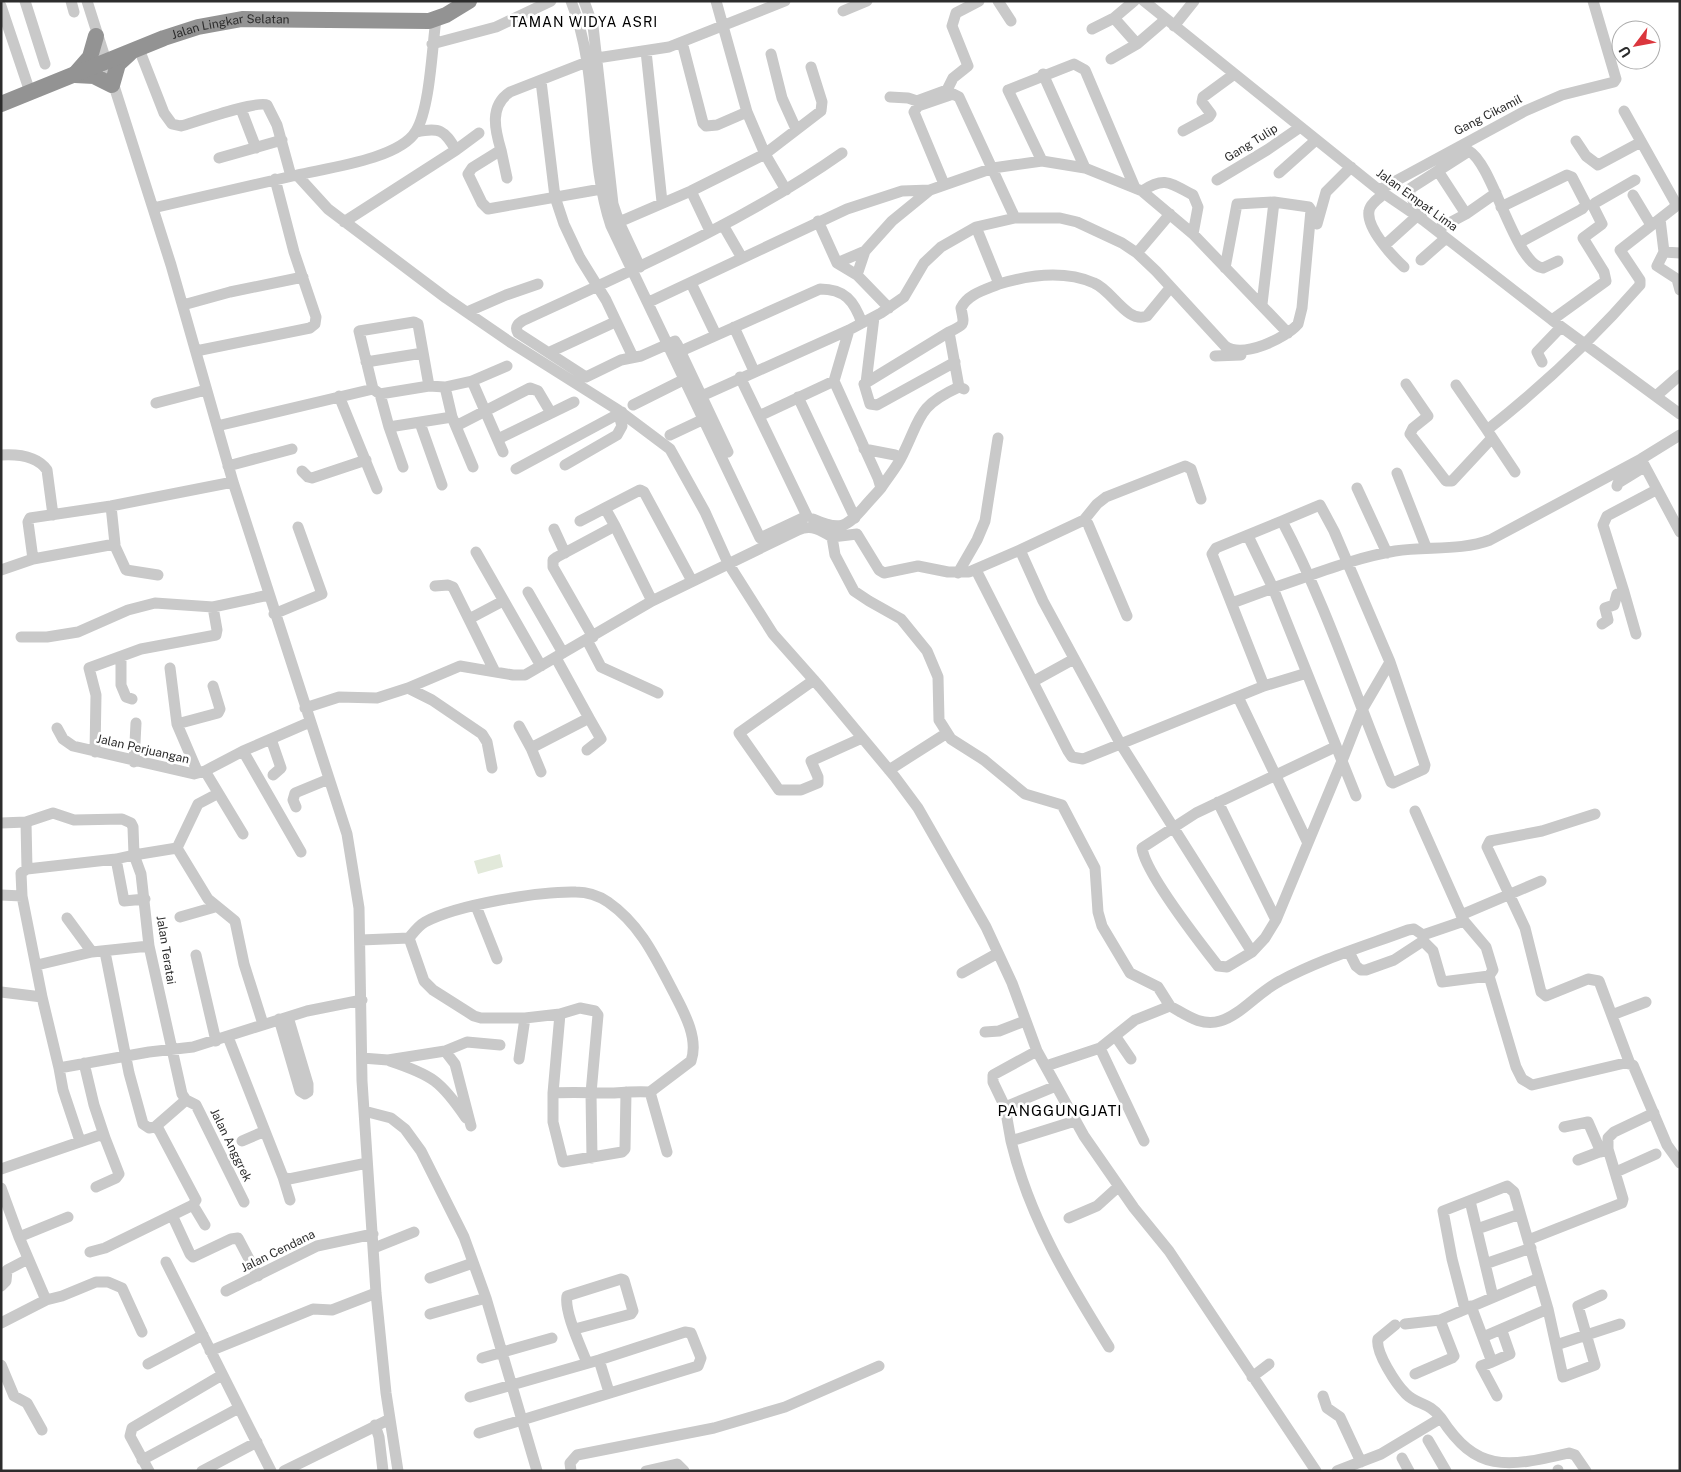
<svg xmlns="http://www.w3.org/2000/svg" width="1681" height="1472" viewBox="0 0 1681 1472" font-family="'Public Sans',sans-serif">
	<rect width="100%" height="100%" fill="#fff"/>
	<path fill="#e2e9da" d="M500,854l3,13 -25,7 -4,-13z"/>
	<g fill="none" stroke-linecap="round" stroke-linejoin="round">
		<path stroke="#c9c9c9" stroke-width="11" d="M25,1l20,63
			M71,1l3,11
			M87,1l84,264 62,217 114,352 12,74 3,173 14,212 10,100 12,78
			M571,1c29,72 16,153 40,225l149,312 47,-22 -67,-139
			M584,1l9,25 20,178 6,18 21,45
			M716,1l31,111 18,42 21,36
			M998,1l13,20
			M1144,1l235,189 44,30 129,100 128,94
			M1,6l29,86
			M843,11l24,-10
			M1114,18l23,26
			M1174,26l20,-25
			M1092,29l22,-11 20,-17
			M682,42l21,81 3,3 11,-1 30,-13
			M432,44l64,-17 55,-26
			M139,49l25,64 8,11 9,2c14,-4 77,-26 86,-21l10,20 14,51
			M646,51l16,151
			M771,54l11,44 14,31
			M1111,59l26,-15 28,-24
			M1043,74l42,94
			M541,81l14,116 9,27 16,34 26,42 27,57
			M890,97l18,1 9,3 30,-11 6,-12 15,-12 -16,-40 4,-13 23,-12
			M241,109l15,39
			M1183,131l26,-14 2,-3 -9,-12 1,-5 30,-22
			M416,132c24,-5 28,-2 40,18l23,-17
			M1576,141l10,15 12,9 43,-23
			M501,150l6,28
			M219,158l63,-18
			M1042,161l-34,-71 66,-26 11,6 50,118
			M1438,171l28,43
			M1279,173l37,-33
			M297,175c30,-7 103,-16 119,-44 14,-23 16,-83 20,-112
			M1217,180l50,-30 32,-22
			M944,184l-30,-72 4,-6 35,-12 6,3 56,121
			M607,188l-119,21 -6,-6 -14,-29 4,-6 29,-18c-6,-20 -12,-44 9,-58l87,-34 72,-11 116,-46
			M1379,190l146,-79 37,-16 52,-13 2,-3 -23,-78
			M691,191l19,40
			M1142,191c23,-15 28,-8 51,4l5,12 -5,27
			M1384,194c-5,4 -14,10 -15,17 -3,17 24,46 35,56
			M1633,195l18,30
			M1501,207l66,-32 5,2 14,27 -4,5 -63,34
			M153,208l144,-33 31,34 118,89 64,44 108,68 52,39 35,63 23,51 45,71 47,53 75,90 23,31 68,119 26,56 25,68 47,85 50,72 35,43 147,220
			M1660,219l4,33 -7,14 20,13 3,11
			M1423,220l-15,-30 61,-39c24,13 46,114 74,117l15,-7
			M818,221l19,42 20,12 32,33
			M344,222l112,-72
			M619,222l72,-31 74,-37 56,-43 1,-9 -11,-35
			M1317,224l9,-32 25,-25
			M723,225l19,33
			M1436,230l30,-16 30,-21
			M1385,245l32,-29
			M1664,252l16,1
			M1137,253l33,-39
			M1421,260l25,-22
			M837,263l28,-12
			M1225,268l12,-64 37,-2
			M857,275l8,-24 27,-30 38,-31
			M691,283l25,52
			M999,284c30,-9 65,-14 95,-1 18,7 33,41 53,33l23,-28
			M649,302l198,-93 55,-18 28,-1 63,-22 49,-7 43,7 57,23 51,43 95,99
			M183,305l47,-13 73,-15
			M467,312l39,-17 32,-11
			M1552,320l54,-39 -2,-9 -21,-34 19,-14 -8,-16 1,-5 40,-23
			M734,327l20,44
			M949,332l-85,52 6,20 7,1 78,-43
			M675,341l-34,15 -20,4 -35,17 -68,-44c-4,-7 1,-10 6,-13 108,-50 220,-98 318,-167
			M677,344l51,108
			M196,351l114,-23 5,-4 1,-7 -22,-65 -19,-73
			M681,351l139,-62c25,0 34,12 42,34
			M550,352l65,-30
			M1215,356l26,-1
			M366,362l57,-9
			M1542,362l-5,-10 24,-25
			M472,381l31,71
			M834,381l15,-51
			M866,383l8,-66
			M1406,384l22,32 -15,12 -3,6 36,47h6l40,-43
			M1456,385l31,45
			M445,387l27,-6 35,-15
			M373,389l-14,-58 55,-9 4,2 11,62
			M964,389l-5,-2 -10,-55c17,-8 15,-7 12,-24 7,-14 24,-18 38,-24l-23,-57
			M380,394l9,33 14,40
			M339,396l38,93
			M1656,396l24,-21
			M798,397l57,121
			M695,399l154,-69 32,-17 23,-16 20,-34 17,-16 35,-20 39,-9h45l17,4 45,21 15,10 19,18 69,75c18,13 61,-8 73,-22l4,-16 9,-98 -2,-3 -35,-5 -12,102
			M156,403l50,-13
			M633,405l52,-26
			M759,416l75,-35 44,97 3,10c-5,6 -11,12 -16,18 -19,22 -25,25 -52,13
			M420,423l22,62
			M217,426l156,-37 7,5 49,-8 16,1 7,30 21,50
			M456,426l74,-38 8,3 13,22
			M389,427l63,-10
			M670,435l34,-16
			M498,439l76,-37
			M864,449l31,6
			M1,455c16,-1 36,1 46,15l6,45
			M1641,459l39,73
			M565,465l52,-30 5,-9 -3,-11
			M228,466l64,-17
			M516,469l106,-57
			M302,471l6,6 4,1 54,-18
			M1515,472l-28,-42c56,-44 106,-91 153,-145v-5l-20,-30 55,-43v-5l-51,-91
			M1397,473l29,74
			M1617,486l1,-3 26,-16
			M881,488c7,-11 16,-21 21,-32 19,-38 15,-50 57,-69
			M1357,488l30,65
			M1320,505l14,26 56,131 35,103 -1,4 -31,14 -2,-1c-36,-87 -65,-178 -109,-261z
			M111,506l4,38 -82,15 -5,-37 2,-4 81,-12 122,-24
			M605,508l35,-18 4,2 48,89
			M1084,520l13,-16 9,-7 79,-31 6,3 10,30
			M580,521l25,-13 10,18
			M554,529l11,24
			M832,537l25,-3 22,36 5,3 34,-7 30,6h21l51,-22 23,51 77,142 132,209 13,-14 11,-18 66,-159 -35,-88
			M114,544l12,26 32,5
			M1020,550l64,-30 4,4 39,92
			M476,552l65,114
			M1,570l32,-11
			M976,570l92,181 4,6 11,2 181,-73 43,-13 -34,-85c40,-13 80,-30 122,-37 31,-5 66,0 95,-11l151,-81 39,-24
			M958,573l19,-33 8,-19 13,-83
			M435,586l13,-1 5,2 41,83
			M528,592l35,61
			M1624,592l12,42
			M1232,603l41,-15 -25,-52
			M274,614l48,-20 -24,-67
			M469,619l34,-18
			M1602,624l6,-4 -3,-12 9,-3 3,-11 7,-2 -21,-67 4,-9 49,-26
			M21,637h26l31,-5 50,-22 27,-7 58,4 56,-12
			M593,637l-40,-70v-7l4,-3 58,-31 37,75
			M587,640l14,27 57,26
			M121,657v28l5,12 6,2
			M170,668l7,56 21,49
			M814,680l-75,53 40,57h22l17,-7v-6l-7,-16 51,-23
			M1034,681l40,-22
			M1264,686l-52,-132 4,-6 66,-27
			M408,688l24,12 50,34 5,8 5,26
			M1238,697l69,144
			M305,708l34,-11 38,1 31,-10 52,-22 53,9h12l127,-74 146,-71c13,-6 23,0 34,7l3,18 19,36 15,10 32,18 26,32 11,26 1,43 12,19 33,21 41,34 37,11 33,63 3,44 4,14 28,47 28,14 12,19
			M177,724l41,-11 2,-4 -7,-23
			M519,726l12,22 58,-30 -33,-60
			M57,728l6,11 10,7 121,28 11,-3 38,-20 67,-29
			M271,739l10,29 -8,7
			M531,748l10,24
			M587,750l14,-11 -12,-21
			M243,751l58,101
			M95,752l1,-57 -7,-27 52,-19 75,-14 1,-5 -4,-23
			M134,762l2,-39
			M889,770l58,-37
			M205,771l38,63
			M217,794l-19,10 -21,44 31,51 27,22 9,43 19,60
			M1356,796l-14,-35 20,-51 28,-48
			M1218,802l58,118
			M296,807l-3,-7 2,-7 34,-14
			M1595,814l-53,17 -52,10 -3,6 38,81 16,64 5,4 42,-17 11,2 31,83
			M26,822l1,47
			M1,823l25,-1 27,-9 21,7 48,-1 9,4 2,4 1,28 43,-7
			M116,859l8,42 21,-2
			M1,895l21,1
			M476,906l21,53
			M1461,915l80,-34
			M180,917l35,-10
			M67,918l25,34 57,-6
			M1464,921l22,26 7,23 -4,6
			M409,938c5,-6 9,-12 16,-16 31,-17 115,-31 151,-30 12,0 23,4 32,10 33,23 48,57 66,91 10,19 25,46 17,68l-41,31c-12,-1 -24,0 -36,1 -21,0 -41,-1 -61,0v29l10,40 59,-10 3,-3 1,-57
			M361,940l48,-2 15,43 9,9 41,26 7,2h44l35,-4 20,-6 15,3 3,4 -7,78 1,65
			M1423,941l10,10 9,31 47,-6 27,91 6,12 10,6 93,-22 8,2 34,80 13,18
			M1252,952l-25,15 -9,-1c-18,-23 -73,-93 -76,-118l54,-35 139,-66
			M1349,952l7,14 5,4h5l28,-10 29,-19v-6
			M196,955l20,86
			M37,965l55,-13
			M962,973l36,-20
			M1,992l41,5 17,71 90,-16 44,-5 114,-36 55,-11
			M42,997l-20,-101 -1,-23 6,-4 89,-10 18,-4 7,19 8,72 33,148 4,6 10,5 48,97
			M1612,1015l34,-13
			M279,1019l21,72 5,3 3,-2v-8l-20,-67
			M985,1032l14,-1 26,-10
			M228,1037l55,140 6,2 78,-16
			M1116,1037l15,22
			M1100,1048l44,93
			M445,1051l22,-9 33,3
			M362,1058l26,2 57,-9 10,13 16,62
			M519,1059l6,-41
			M390,1061c42,14 51,20 76,57
			M84,1063l10,42 11,33
			M1046,1066l54,-18 35,-28 35,-14c15,8 31,21 50,15 21,-6 38,-29 60,-40 41,-22 85,-35 128,-51l6,-1 9,6 41,-14 -49,-110
			M59,1068l4,22 17,51
			M650,1092l17,60
			M553,1093l7,-79
			M1005,1107l-12,-25v-7l44,-24
			M364,1111l27,7 14,11 16,22 43,86 22,61 51,173
			M1075,1121l-64,20c18,76 57,140 98,206
			M155,1127l31,-27
			M1564,1127l24,-5 13,30
			M242,1141l21,-9
			M1011,1141l-6,-34 51,-21
			M1578,1160l29,-11
			M1,1169l99,-34 5,3 14,36 -3,4 -20,9
			M1616,1172l40,-18
			M283,1177l7,23
			M1,1188l18,49 27,63
			M1470,1201l23,96
			M193,1205l12,20
			M172,1215l18,39 3,3 38,-18 7,-1 20,38
			M1069,1218l28,-12 21,-19
			M1477,1229l43,-15
			M19,1237l49,-20
			M1528,1240l94,-37 1,-4 -15,-50v-11l6,-6 40,-19
			M374,1248l40,-16
			M90,1252l15,-4 88,-43 3,-5 -37,-70 -4,-3 -6,1 -6,-4 -14,-51 -24,-121
			M166,1262l105,209
			M1485,1264l46,-16
			M430,1278l43,-15
			M1,1286l5,-5 1,-11 21,-11
			M226,1291l91,-45 56,-12
			M1471,1306l21,56 18,-8 -8,-23
			M1465,1309l-13,-50 -9,-48 64,-25 7,6 34,117 15,68 32,-12 -17,-59 24,-11
			M430,1314l56,-16
			M1,1323l45,-23 16,-4 34,-14h12l14,6 20,44
			M1405,1324l35,-4
			M575,1329l56,-15 2,-3 -9,-31 -3,-1 -54,17c-3,16 14,51 20,67
			M1483,1337l65,-28
			M1556,1345l64,-21
			M210,1351l103,-42 19,1 44,-17
			M482,1358l70,-20
			M599,1360l10,32
			M1492,1362l-11,4 16,30
			M148,1364l55,-29
			M1,1365l13,31 13,7 15,27
			M1415,1374l37,-16 2,-2 -14,-36 99,-42
			M1252,1377l17,-13
			M1323,1396l4,12 13,9 21,45
			M470,1397l129,-37 86,-28 6,1 10,25 -3,8 -219,67
			M1441,1418c35,54 64,50 128,35l6,2 11,16
			M375,1425l4,12 4,34
			M1428,1440l18,31
			M1402,1458l7,13
			M142,1460l97,-52
			M1558,1470v1
			M149,1471l-19,-35 2,-8 90,-53
			M202,1471l55,-29
			M284,1471l106,-52
			M571,1471l-1,-8 7,-8 137,-27 71,-21 94,-41
			M646,1471l31,-7 7,7
			M1337,1471l44,-17 60,-36c-12,-16 -24,-13 -35,-24 -10,-10 -31,-42 -28,-55l17,-14"/>
		<g stroke="#939393" stroke-width="16">
			<path d="M76,73l14,-16 6,-21"/>
			<path d="M75,75l19,1 18,9 6,-21 11,-10"/>
			<path id="s1" d="M1,104l163,-66 34,-11 44,-8 187,2 17,-6 23,-14"/>
		</g>
	</g>
	<g text-anchor="middle" dominant-baseline="central" stroke-width="5" stroke-linejoin="round" paint-order="stroke">
		<g font-size="12" fill="#2c2c2c" stroke="#fff">
			<text stroke="none"><textPath href="#s1" startOffset="244">Jalan Lingkar Selatan</textPath></text>
			<text transform="translate(1488 115) rotate(-27)">Gang Cikamil</text>
			<text transform="translate(1251 143) rotate(-32)">Gang Tulip</text>
			<text transform="translate(1417 200) rotate(36)">Jalan Empat Lima</text>
			<text transform="translate(143 749) rotate(13)">Jalan Perjuangan</text>
			<text transform="translate(166 950) rotate(81)">Jalan Teratai</text>
			<text transform="translate(231 1145) rotate(64)">Jalan Anggrek</text>
			<text transform="translate(278 1251) rotate(-26)">Jalan Cendana</text>
		</g>
		<g font-size="14" letter-spacing="1" fill="#000" stroke="#fff">
			<text x="584" y="22">TAMAN WIDYA ASRI</text>
		</g>
		<g font-size="15" letter-spacing="1" fill="#000" stroke="#fff">
			<text x="1060" y="1110">PANGGUNGJATI</text>
		</g>
	</g>
	<rect width="1681" height="1472" fill="none" stroke="#2c2c2c" stroke-width="5"/>
	<g transform="translate(1636 45) rotate(238)"><circle r="24" fill="#ffffff" stroke="#ababab"/>
	<path d="M0-4L9 19L0 12L-9 19Z" fill="#db363d"/>
	<text y="-8" font-size="14" font-weight="bold" text-anchor="middle" fill="#2c2c2c">U</text>
	</g>
</svg>
